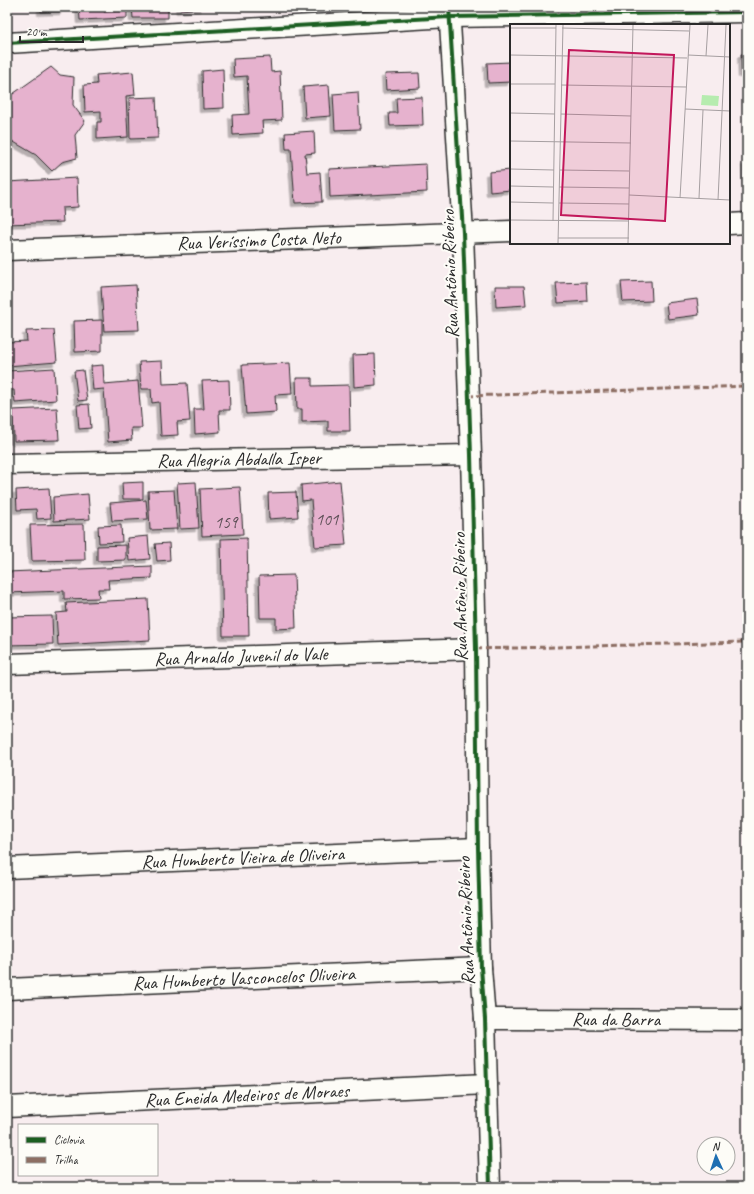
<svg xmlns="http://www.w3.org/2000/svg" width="754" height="1194" viewBox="0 0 754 1194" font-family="Caveat,sans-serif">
	<defs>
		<filter id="shadow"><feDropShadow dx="-3.5" dy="3.5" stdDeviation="0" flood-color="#0004"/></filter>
	</defs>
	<rect width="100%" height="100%" fill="#f8edef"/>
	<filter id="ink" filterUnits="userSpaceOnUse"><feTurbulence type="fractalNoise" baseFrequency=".025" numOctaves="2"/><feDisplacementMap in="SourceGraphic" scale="8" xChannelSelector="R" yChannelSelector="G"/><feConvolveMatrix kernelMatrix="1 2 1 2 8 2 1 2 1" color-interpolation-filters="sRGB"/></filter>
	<g filter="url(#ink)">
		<path fill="#e6b2ce" stroke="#2b2b2b" filter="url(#shadow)" d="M7,7h1l1,14h-2z
			M41,7h23v4l-23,1z
			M79,7h25v5l23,-1v7l-47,2z
			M132,7h36v11h-35z
			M179,7h25v1l-24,2z
			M741,54h6v20h-5z
			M270,57l1,15 9,-1 2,49 -20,1 1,12 -30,2 -1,-20 17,-1 -2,-38 -13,1 -1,-18z
			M511,62v20l-23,1 -1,-20z
			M51,67l9,8 14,2 -1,28 12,16 -10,14 2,23 -15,4 -10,9 -16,-16 -24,-14h-5v-44l3,-1z
			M223,69l1,39 -21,1 -1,-38z
			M133,72l2,23 -9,1 2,41 -31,2v-17h4v-11l-16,1 -1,-27 13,-1 -1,-9z
			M419,73l1,15 -34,2 -1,-16z
			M329,85l2,31 -26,2 -2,-31z
			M358,92l2,37 -25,1 -2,-36z
			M156,97l2,41 -28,1 -1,-41z
			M422,97l1,28 -33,1 -1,-13h8l-1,-15z
			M314,131l1,22 -10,1 2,19 13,-1 2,30 -27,1 -4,-54h-5l-1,-16z
			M745,162h2v20h-1z
			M426,164l1,28 -97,5 -1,-28z
			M511,170v20l-21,2 -1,-20z
			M77,178l1,29 -16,1 1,14 -56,2v-42z
			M651,281l1,20 -29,1 -2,-20z
			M586,282l1,19 -29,2 -2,-20z
			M136,285l3,45 -35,1 -3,-44z
			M495,286h29l2,19 -30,2z
			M697,299l2,16 -31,4 -2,-16z
			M102,320v31l-27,1 -1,-31z
			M54,330l3,32 -50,4v-24l20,-1 -1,-10z
			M375,354l1,31 -22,2 -1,-32z
			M162,361l1,23 24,-1 3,38 -13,1 1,13 -17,1 -2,-34 -7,1 -1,-14h-10l-2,-27z
			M290,363l2,31 -17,1 1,17 -30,2 -4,-49z
			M103,365l1,19 34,-3 4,47h-11l1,12 -24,2 -4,-53 -11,1 -2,-24z
			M54,368l2,32 -41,3 -1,-13h-7v-19z
			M83,370l4,30 -9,1 -4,-30z
			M296,378h16v8l37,-1 1,46h-22v-10l-26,1v-13h-5z
			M229,380l1,30h-11l1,22 -25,2 -1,-25h10l-2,-28z
			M89,404l2,24 -12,1 -2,-24z
			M57,408l2,32 -45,1 -1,-31z
			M340,481l6,64 -31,2 -4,-47 -9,1 -1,-16z
			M143,482v17h-20l-1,-16z
			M196,482l3,46 -19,1 -3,-46z
			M240,487l3,47 -41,2 -2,-47z
			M49,488l2,30 -14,1 -1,-10 -19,1 -1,-20z
			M174,490l3,39 -27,1 -2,-39z
			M296,492l2,25 -29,2 -1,-26z
			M88,494l2,25 -36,2 -1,-24z
			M146,500l2,19 -36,2 -2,-18z
			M84,524l1,36 -53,1 -2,-36z
			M121,525l1,17 -23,1 -1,-17z
			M148,536l2,23 -21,2 -2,-23z
			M247,538l2,98h-26l-2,-97z
			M169,543l1,17 -13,1 -2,-17z
			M126,545v15l-29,1v-15z
			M152,566v12l-44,2 1,9h-11l1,9 -35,1v-8l-57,2v-21z
			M294,575l2,53 -20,1v-11h-16l-1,-42z
			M148,599l2,41 -92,5 -2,-32 11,-1 -1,-9z
			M52,616l1,28 -46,1v-28z"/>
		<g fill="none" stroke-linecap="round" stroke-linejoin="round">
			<defs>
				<g id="street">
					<path d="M449,7l14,226 8,222 5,194 2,199 3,120 4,51 5,168"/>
					<path d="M7,43l442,-26 298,-5"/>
					<path d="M729,224l18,-1"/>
					<path id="s1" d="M7,250l504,-19"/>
					<path id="s2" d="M7,464l464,-9"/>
					<path id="s3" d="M7,664l469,-15"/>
					<path id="s4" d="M7,868l471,-20"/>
					<path id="s5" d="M7,989l474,-21"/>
					<path id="s6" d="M485,1019l262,1"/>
					<path id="s7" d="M7,1107l480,-23"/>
				</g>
			</defs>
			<use href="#street" stroke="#2b2b2b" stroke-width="23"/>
			<use href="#street" stroke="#fdfcf7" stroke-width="20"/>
			<path stroke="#8d6e63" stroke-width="3" stroke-dasharray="6 3" stroke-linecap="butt" d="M468,396l279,-10
				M476,649l271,-7"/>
			<defs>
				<path id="cycleway" d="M449,7l14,226 8,222 5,194 2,199 3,120 4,51 5,168
					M7,43l442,-26 298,-5"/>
			</defs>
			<use href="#cycleway" stroke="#fdfcf7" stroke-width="6"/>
			<use href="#cycleway" stroke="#1b5e20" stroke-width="4"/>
		</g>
	</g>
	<g text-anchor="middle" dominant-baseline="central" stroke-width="4" stroke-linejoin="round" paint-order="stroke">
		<g font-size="17" fill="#5a4d54">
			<text x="327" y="519">101</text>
			<text x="226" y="522">159</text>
		</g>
		<g font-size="19" fill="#2b2b2b" stroke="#fdfcf7">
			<text stroke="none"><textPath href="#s1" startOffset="252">Rua Veríssimo Costa Neto</textPath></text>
			<text transform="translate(450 274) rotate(-92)">Rua Antônio Ribeiro</text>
			<text stroke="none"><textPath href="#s2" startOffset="232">Rua Alegria Abdalla Isper</textPath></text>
			<text transform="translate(460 597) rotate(-91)">Rua Antônio Ribeiro</text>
			<text stroke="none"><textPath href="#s3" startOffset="234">Rua Arnaldo Juvenil do Vale</textPath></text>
			<text stroke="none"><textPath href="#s4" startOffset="236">Rua Humberto Vieira de Oliveira</textPath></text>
			<text transform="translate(466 921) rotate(-92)">Rua Antônio Ribeiro</text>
			<text stroke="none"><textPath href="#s5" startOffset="237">Rua Humberto Vasconcelos Oliveira</textPath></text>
			<text stroke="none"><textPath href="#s6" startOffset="131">Rua da Barra</textPath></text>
			<text stroke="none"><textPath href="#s7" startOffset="240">Rua Eneida Medeiros de Moraes</textPath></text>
		</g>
	</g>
	<g transform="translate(510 24)">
		<rect width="220" height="220" fill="#f8edef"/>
		<path d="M192,71l17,1 -1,10 -17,-1z" fill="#b6ecaf"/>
		<path fill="none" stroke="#a69fa1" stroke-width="1" d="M0,4h46M52,4l127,3M0,31l177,3M178,31l42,2M196,32l2,-31M0,60h45M51,61l125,2M175,85l45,2M0,89l45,1M51,90l70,2M0,117l121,2M0,145l44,1M50,146l69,1M0,162l43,1M49,163l70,1M119,171l101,5M170,174l10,-173M189,174l4,-88M208,176l8,-175M0,178l43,1M49,179l70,1M0,196l119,1M43,197l3,-196M48,214h71M48,219l5,-218M118,219l5,-218"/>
		<path fill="#c2185b" fill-opacity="0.15" stroke="#c2185b" stroke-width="2" d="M59,26l105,5 -9,166 -104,-6z"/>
		<rect width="220" height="220" fill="none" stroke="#2b2b2b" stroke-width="2"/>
	</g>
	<rect width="754" height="1194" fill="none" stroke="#fdfcf7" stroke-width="24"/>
	<rect x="12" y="12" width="730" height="1170" fill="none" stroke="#2b2b2b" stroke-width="1.5" filter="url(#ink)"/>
	<rect x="18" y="1124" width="140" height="52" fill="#fdfcf7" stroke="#a9a8a5"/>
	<rect x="26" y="1137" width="20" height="6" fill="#1b5e20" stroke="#a9a8a5"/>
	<text x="54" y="1144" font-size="12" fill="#2b2b2b">Ciclovia</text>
	<rect x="26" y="1157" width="20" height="6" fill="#8d6e63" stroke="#a9a8a5"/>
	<text x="54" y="1164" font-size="12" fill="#2b2b2b">Trilha</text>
	<g transform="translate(716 1156) rotate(357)"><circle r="19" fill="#fdfcf7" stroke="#a9a8a5"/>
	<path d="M0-3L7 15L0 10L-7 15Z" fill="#1f6fb2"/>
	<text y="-6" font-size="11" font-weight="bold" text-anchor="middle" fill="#2b2b2b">N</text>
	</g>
	<path d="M20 36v6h63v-6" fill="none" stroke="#2b2b2b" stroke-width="2"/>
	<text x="26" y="36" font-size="12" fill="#2b2b2b" stroke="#fdfcf7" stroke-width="3" paint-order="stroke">20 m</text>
</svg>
